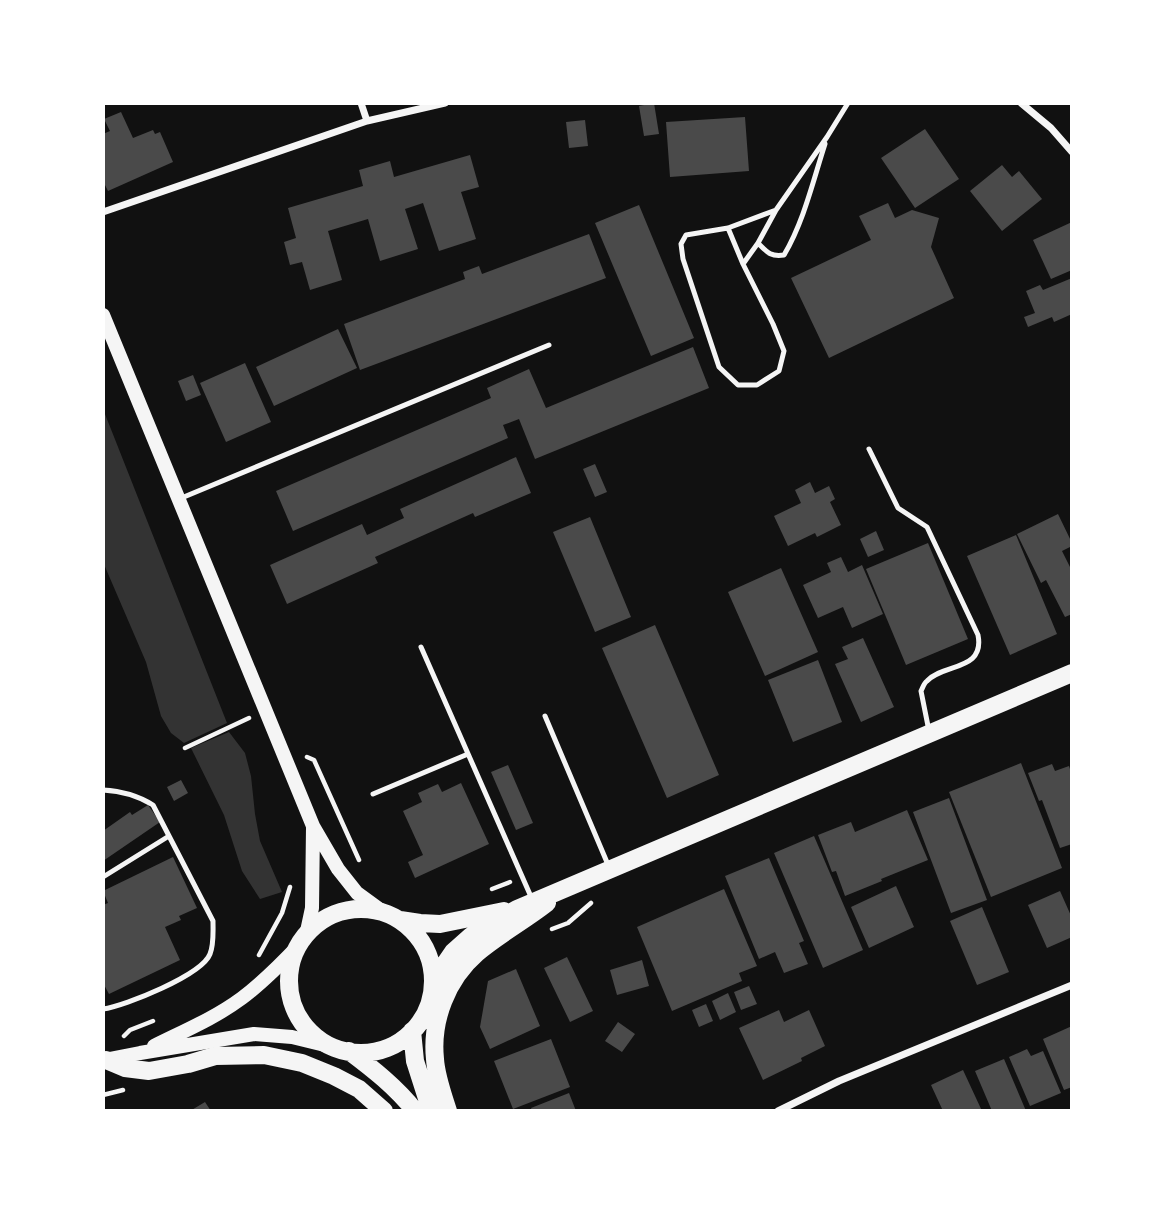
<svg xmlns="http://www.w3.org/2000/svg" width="1175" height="1214" viewBox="0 0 1175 1214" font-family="Overpass,sans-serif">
	<rect width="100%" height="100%" fill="#111"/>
	<path fill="#333" d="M103,409l124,314 -43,20 -13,-10 -10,-17 -15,-54 -43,-100z
		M229,732l16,21 6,23 4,38 5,27 22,51 -22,7 -18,-28 -18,-56 -33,-67z"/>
	<path fill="#4a4a4a" d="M654,103l5,31 -15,2 -5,-30z
		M121,112l12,26 20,-8 2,4 5,-2 13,30 -65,29 -5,-10v-47l7,-3 -6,-12z
		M745,117l4,54 -79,6 -4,-55z
		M585,120l3,26 -19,2 -3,-26z
		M925,129l34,50 -44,29 -34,-50z
		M470,155l9,32 -18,5 15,47 -37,12 -16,-48 -18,6 13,40 -38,12 -12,-42 -40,12 14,49 -32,10 -8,-28 -12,3 -6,-23 12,-4 -8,-30 75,-22 -4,-16 31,-9 4,16z
		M1002,165l10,12 7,-6 23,28 -40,32 -32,-40z
		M888,203l7,15 17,-8 27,8 -8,29 23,51 -125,60 -38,-80 80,-38 -12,-24z
		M639,205l55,133 -43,18 -56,-133z
		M1072,222v48l-21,9 -18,-39z
		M589,234l17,44 -246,92 -16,-46 121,-45 -2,-7 16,-6 3,8z
		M1072,278v36l-18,8 -2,-5 -24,10 -4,-10 11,-4 -9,-22 14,-6 3,5z
		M338,329l19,39 -83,38 -18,-39z
		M693,347l16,41 -174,71 -16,-40 -16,6 5,13 -215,93 -17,-40 215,-93 -4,-10 42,-19 17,39z
		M245,363l26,59 -45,20 -26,-59z
		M193,375l8,20 -15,6 -8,-20z
		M516,457l15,36 -56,24 -2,-4 -98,44 3,6 -91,41 -17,-39 92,-41 5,11 37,-17 -4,-9z
		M595,464l12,28 -12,5 -12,-28z
		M810,482l5,11 14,-7 6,13 -5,3 11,23 -24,12 -2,-4 -27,13 -14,-30 27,-13 -6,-13z
		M1058,514l14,29v3l-10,5 10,20v43l-7,3 -19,-37 -5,3 -24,-49z
		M590,517l41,100 -36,15 -42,-100z
		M876,531l8,19 -16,7 -8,-18z
		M1016,535l41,99 -47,21 -43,-99z
		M928,543l40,96 -62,26 -40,-96z
		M841,557l7,15 14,-7 21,49 -31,14 -9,-21 -25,11 -15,-33 28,-13 -4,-9z
		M781,568l37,84 -53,24 -37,-84z
		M655,625l64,150 -52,23 -65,-150z
		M863,638l31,69 -33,15 -26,-58 13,-5 -6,-12z
		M818,660l24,62 -49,20 -25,-62z
		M1021,763l41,105 -71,29 -42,-105z
		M1052,764l3,7 14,-5 3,9v69l-12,4 -18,-48 -3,1 -11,-28z
		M508,765l25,58 -17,7 -25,-58z
		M181,780l7,13 -14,8 -7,-14z
		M461,783l28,61 -74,34 -7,-16 15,-7 -20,-44 19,-9 -4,-9 20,-9 4,8z
		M949,798l38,102 -36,13 -38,-101z
		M148,805l12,17 -57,39v-30l27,-19 2,3z
		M907,810l21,50 -47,19 1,2 -37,15 -9,-25 -4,1 -14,-37 33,-13 4,10z
		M814,836l49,114 -40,18 -49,-115z
		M173,857l24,51 -18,8 2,4 -16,7 15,33 -71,34 -6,-11v-78l5,-2 -5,-12z
		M769,858l35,83 -5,2 9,21 -24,9 -9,-21 -16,7 -34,-83z
		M896,886l18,41 -45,21 -18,-41z
		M724,889l33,77 -18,7 3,8 -70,30 -35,-84z
		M1060,891l12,27v19l-25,11 -19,-43z
		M982,907l27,65 -32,13 -27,-64z
		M567,957l26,54 -23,11 -26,-54z
		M642,960l7,26 -32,9 -7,-25z
		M516,969l24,57 -50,23 -10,-22 8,-46z
		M749,986l8,18 -16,6 -7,-18z
		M728,993l8,19 -16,8 -8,-19z
		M706,1004l7,17 -14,6 -7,-17z
		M779,1010l5,12 25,-12 16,36 -24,12 1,3 -39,19 -24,-52z
		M618,1022l17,12 -13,18 -17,-11z
		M1072,1026v61l-8,3 -21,-51z
		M551,1039l19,48 -57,22 -19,-48z
		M1027,1049l4,7 12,-5 18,42 -31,13 -21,-49z
		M1004,1059l22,52h-34l-17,-40z
		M963,1070l19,41h-39l-12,-26z
		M569,1093l7,18h-44l-1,-3z
		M205,1102l6,9h-21z"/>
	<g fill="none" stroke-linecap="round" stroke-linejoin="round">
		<path stroke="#f5f5f5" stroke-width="4.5" d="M185,748l64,-30
			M307,757l7,3 45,100
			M492,889l18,-7
			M552,929l16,-6 23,-20
			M259,955l23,-42 8,-26
			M124,1036l6,-6 23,-9
			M103,1095l20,-5"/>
		<path stroke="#f5f5f5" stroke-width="5" d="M776,210l-48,18 -42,7 -5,9 2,15 36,108 19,18h19l22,-14 5,-20 -11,-27 -30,-60 15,-21 18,-33 51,-73 21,-34
			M728,228l15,36
			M758,243c9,9 12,14 26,12 20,-34 29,-74 41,-111
			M869,449l29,59 29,19 51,108c7,36 -34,28 -51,46 -3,2 -4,6 -6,10l8,40
			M179,499l370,-154
			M421,647l111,252
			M545,716l64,151
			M103,790c19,1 34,5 50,15l60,116c0,11 1,23 -3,33 -8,21 -85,52 -107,55
			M373,794l95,-40
			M103,877l66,-41"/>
		<path stroke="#f5f5f5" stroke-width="7" d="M361,103l6,18
			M1021,103l30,25 21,24
			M103,212l264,-91 78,-18
			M778,1111l61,-30 233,-96"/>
		<path stroke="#f5f5f5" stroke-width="14" d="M103,315l210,511 25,43 19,24 26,19
			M306,936l6,-28 1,-81
			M154,1046c30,-15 61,-28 88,-48 20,-15 39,-34 57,-53
			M104,1060l36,-7 114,-19 38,3 41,10"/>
		<path stroke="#f5f5f5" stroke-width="18" d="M289 981a72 72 0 1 1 144 0a72 72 0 1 1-144 0Z
			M400,920l20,3 20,1 64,-13
			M433,981l20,-29 18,-16 46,-27 555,-236
			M412,1031l3,30 16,50
			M349,1051c24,18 47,36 66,60
			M106,1060l19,8 24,3 39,-7 27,-8 49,-1 38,8 32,13 25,13 25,22
			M448,1111c-5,-16 -12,-35 -13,-52 -4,-39 12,-80 42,-106 21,-18 47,-32 70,-50"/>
	</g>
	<rect width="1175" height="1214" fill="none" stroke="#ffffff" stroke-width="210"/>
</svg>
